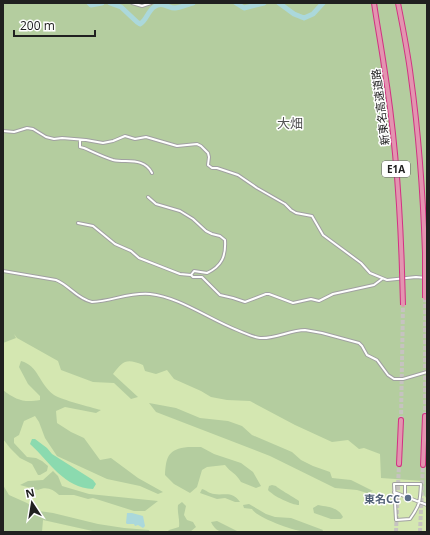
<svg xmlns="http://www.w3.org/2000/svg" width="430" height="535" viewBox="0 0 430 535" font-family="'Open Sans','Noto Sans JP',sans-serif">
	<rect width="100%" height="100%" fill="#f0ece8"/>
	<path fill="#d4e7b1" d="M3,307l424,161v64h-424z"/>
	<path fill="#b4cd9f" d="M3,3h424v496l-4,-5v-13l-42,-3 -1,-24 -16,-6 -5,1 -11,-9 -16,2 -37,-17 -45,-24 -23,-1 -16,-3 -10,-6 -27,-12 -7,-9 -11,4 -11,-3 -2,-6c-17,-7 -20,-4 -30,9l25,23 -7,2 -17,-16 -21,-1 -32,-12 -3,-9 -41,-23 -3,-4 2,4 -13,5z
		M21,361c18,5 17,22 33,34 8,5 36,12 47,15l-5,3 -31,-6 -9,4 1,12 14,9 13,6 16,22 11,-2 27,20 25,14 -5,2 -18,-8 -33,-7 -50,-23 -12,-18 -6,-16 -4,-6 -11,5 -5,14 -5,3v5l13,14 9,1 6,3 6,5 -1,5 -7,4h-2l-6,-11 -12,-6 -10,-10 -7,-9v-49c13,10 21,13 37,10v-4l-12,-12 -9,-17z
		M149,403l27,5 24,10 28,3 14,5 10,9 40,17 9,8 12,6 17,6 2,6 19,2 22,11 -6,2 -10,-3 -22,-2 -65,-32 -114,-44z
		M188,447h13l13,7 27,9 12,9 8,14 -5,2 -15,-6c-6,-10 -10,-9 -16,-17l-18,2 -5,3 -5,17 -7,6 -16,-9 -9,-9c1,-18 3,-26 23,-28z
		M53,471l5,5 4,10 27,8 69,7 -13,10h-11l-41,-13 -5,1 -14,-4h-15c-6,-6 -13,-9 -21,-5l-18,-5 8,-4 15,-1z
		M3,485l6,10 18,8 12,8 14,2 45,11 26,4 25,2 1,2h-53l-54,-12 -1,12h-39z
		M272,485l4,1c3,3 19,12 23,15v4c-7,0 -26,-9 -31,-15l1,-4z
		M202,489c4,1 8,5 12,5 10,2 18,-4 26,8h-5l-10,-4 -8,1 -17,-6z
		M182,502l4,4 -2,9 3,5 6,2 3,5 -6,5h-23l2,-2 10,-3c1,-8 -2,-14 -1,-22z
		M249,504l17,10 9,3 16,1 32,12 -1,2c-5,0 -11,0 -16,0 -11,-1 -49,-14 -54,-23l-8,-1 -1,-3z
		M318,505c10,2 20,2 25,12l-2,2h-10l-17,-6 -1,-5z
		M217,521l22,11c-13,0 -22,3 -28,-10z"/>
	<path fill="#8bdaaf" d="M32,439h3l12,9 5,6 41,26 3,4 -3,5c-29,-1 -43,-27 -63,-45z"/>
	<path fill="#abd8db" d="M127,513h5l11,3 2,10 -2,2 -5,-3 -3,1 -1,-2h-7l-1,-1z"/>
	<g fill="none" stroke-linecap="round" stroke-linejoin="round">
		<path stroke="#abd8db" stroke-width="5" d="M89,3l2,2 11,-2
			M110,3l11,4 16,15 3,2c6,-3 8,-13 14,-17 8,-6 14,1 21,1 5,0 13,-4 18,-5
			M236,3l8,5 20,-5
			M279,3l15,11 10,4 9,-4 10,-11"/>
		<path stroke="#c6c3c0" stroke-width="4" stroke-dasharray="4 2" stroke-linecap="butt" d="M425,416v-118
			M401,420l2,-115
			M396,532l3,-68
			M420,532l3,-67"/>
		<defs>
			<path id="street" d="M132,3l10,3 9,-3
				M3,131l11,1 13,-4 6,1 13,8 8,2 8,-1 24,2 17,3 10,-2 12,-5 10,3 11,-2 31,9 20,-2 4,2 7,7 1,4 -1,8 4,3h5l21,7 19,13 28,16 6,6 5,3 16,3 11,19 38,28 9,10 17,7 29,-3 11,1
				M80,140v7l4,1c9,4 19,9 29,12 14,3 31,-3 39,13
				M148,197l8,7 24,7 13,8 13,12 6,3 8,2 5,4c1,16 -3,26 -18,33l-13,-2 -3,4
				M78,223l15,3 22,18 16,7 8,7 41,16 11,1 2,2h9l18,18 13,3 12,4 21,-8h3l24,9 18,-4 8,2 14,-7 41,-9 8,-6
				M3,271l53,9c13,5 21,19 36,22 20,-1 38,-10 58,-8 29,3 59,25 87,36 8,3 15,7 23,8 16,1 30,-8 45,-8l17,3 37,10 3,3 5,9 10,5 11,15 6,4h9l24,-7
				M405,484h-11l2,36 14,-1c10,-14 10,-17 11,-35h-16v12
				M394,492l33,13"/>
			<path id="highway" d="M374,3c3,21 7,42 10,63 11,68 16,137 18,205
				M398,3c5,25 10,50 13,75 8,58 12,117 14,175
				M399,464l2,-44
				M423,465l2,-49"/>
		</defs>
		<use href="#street" stroke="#a1a1a1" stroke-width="4"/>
		<use href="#highway" stroke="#d23182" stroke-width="6"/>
		<use href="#street" stroke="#fff" stroke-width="2"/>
		<use href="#highway" stroke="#e394b0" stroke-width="4"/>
		<defs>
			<path id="highway-bridge" d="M425,253v45
				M402,271l1,34"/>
		</defs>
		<use href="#highway-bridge" stroke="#d23182" stroke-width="6" stroke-linecap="butt"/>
		<use href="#highway-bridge" stroke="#e394b0" stroke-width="4"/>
	</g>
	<circle fill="#5c6f8a" stroke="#fff" stroke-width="1.5" cx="408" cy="498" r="4"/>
	<g text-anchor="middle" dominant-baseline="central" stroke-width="3" stroke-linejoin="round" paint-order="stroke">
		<rect fill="#fff" stroke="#636363" stroke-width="1" x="382" y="161" width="28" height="16" rx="3"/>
		<g font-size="10" font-weight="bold" fill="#202020">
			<text x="396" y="169">E1A</text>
		</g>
		<g font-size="11" fill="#202020" stroke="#fff">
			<text transform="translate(380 107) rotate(-97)">新東名高速道路</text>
		</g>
		<g font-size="11" font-weight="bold" fill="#4e5e75" stroke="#fff" text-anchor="end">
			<text x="400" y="498">東名CC</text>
		</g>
		<g font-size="13" fill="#535353" stroke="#fff">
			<text x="290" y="123">大畑</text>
		</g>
	</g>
	<rect width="430" height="535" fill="none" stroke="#202020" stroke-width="8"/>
	<g transform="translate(32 503) rotate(348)" stroke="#ffffff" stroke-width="3" paint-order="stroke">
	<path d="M0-3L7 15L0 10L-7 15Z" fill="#202020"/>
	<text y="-6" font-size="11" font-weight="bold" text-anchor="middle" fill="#202020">N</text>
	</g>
	<path d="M14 30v6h81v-6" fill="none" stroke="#202020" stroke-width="2"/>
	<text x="20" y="30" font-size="12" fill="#202020" stroke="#ffffff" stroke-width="3" paint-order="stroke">200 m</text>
</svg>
